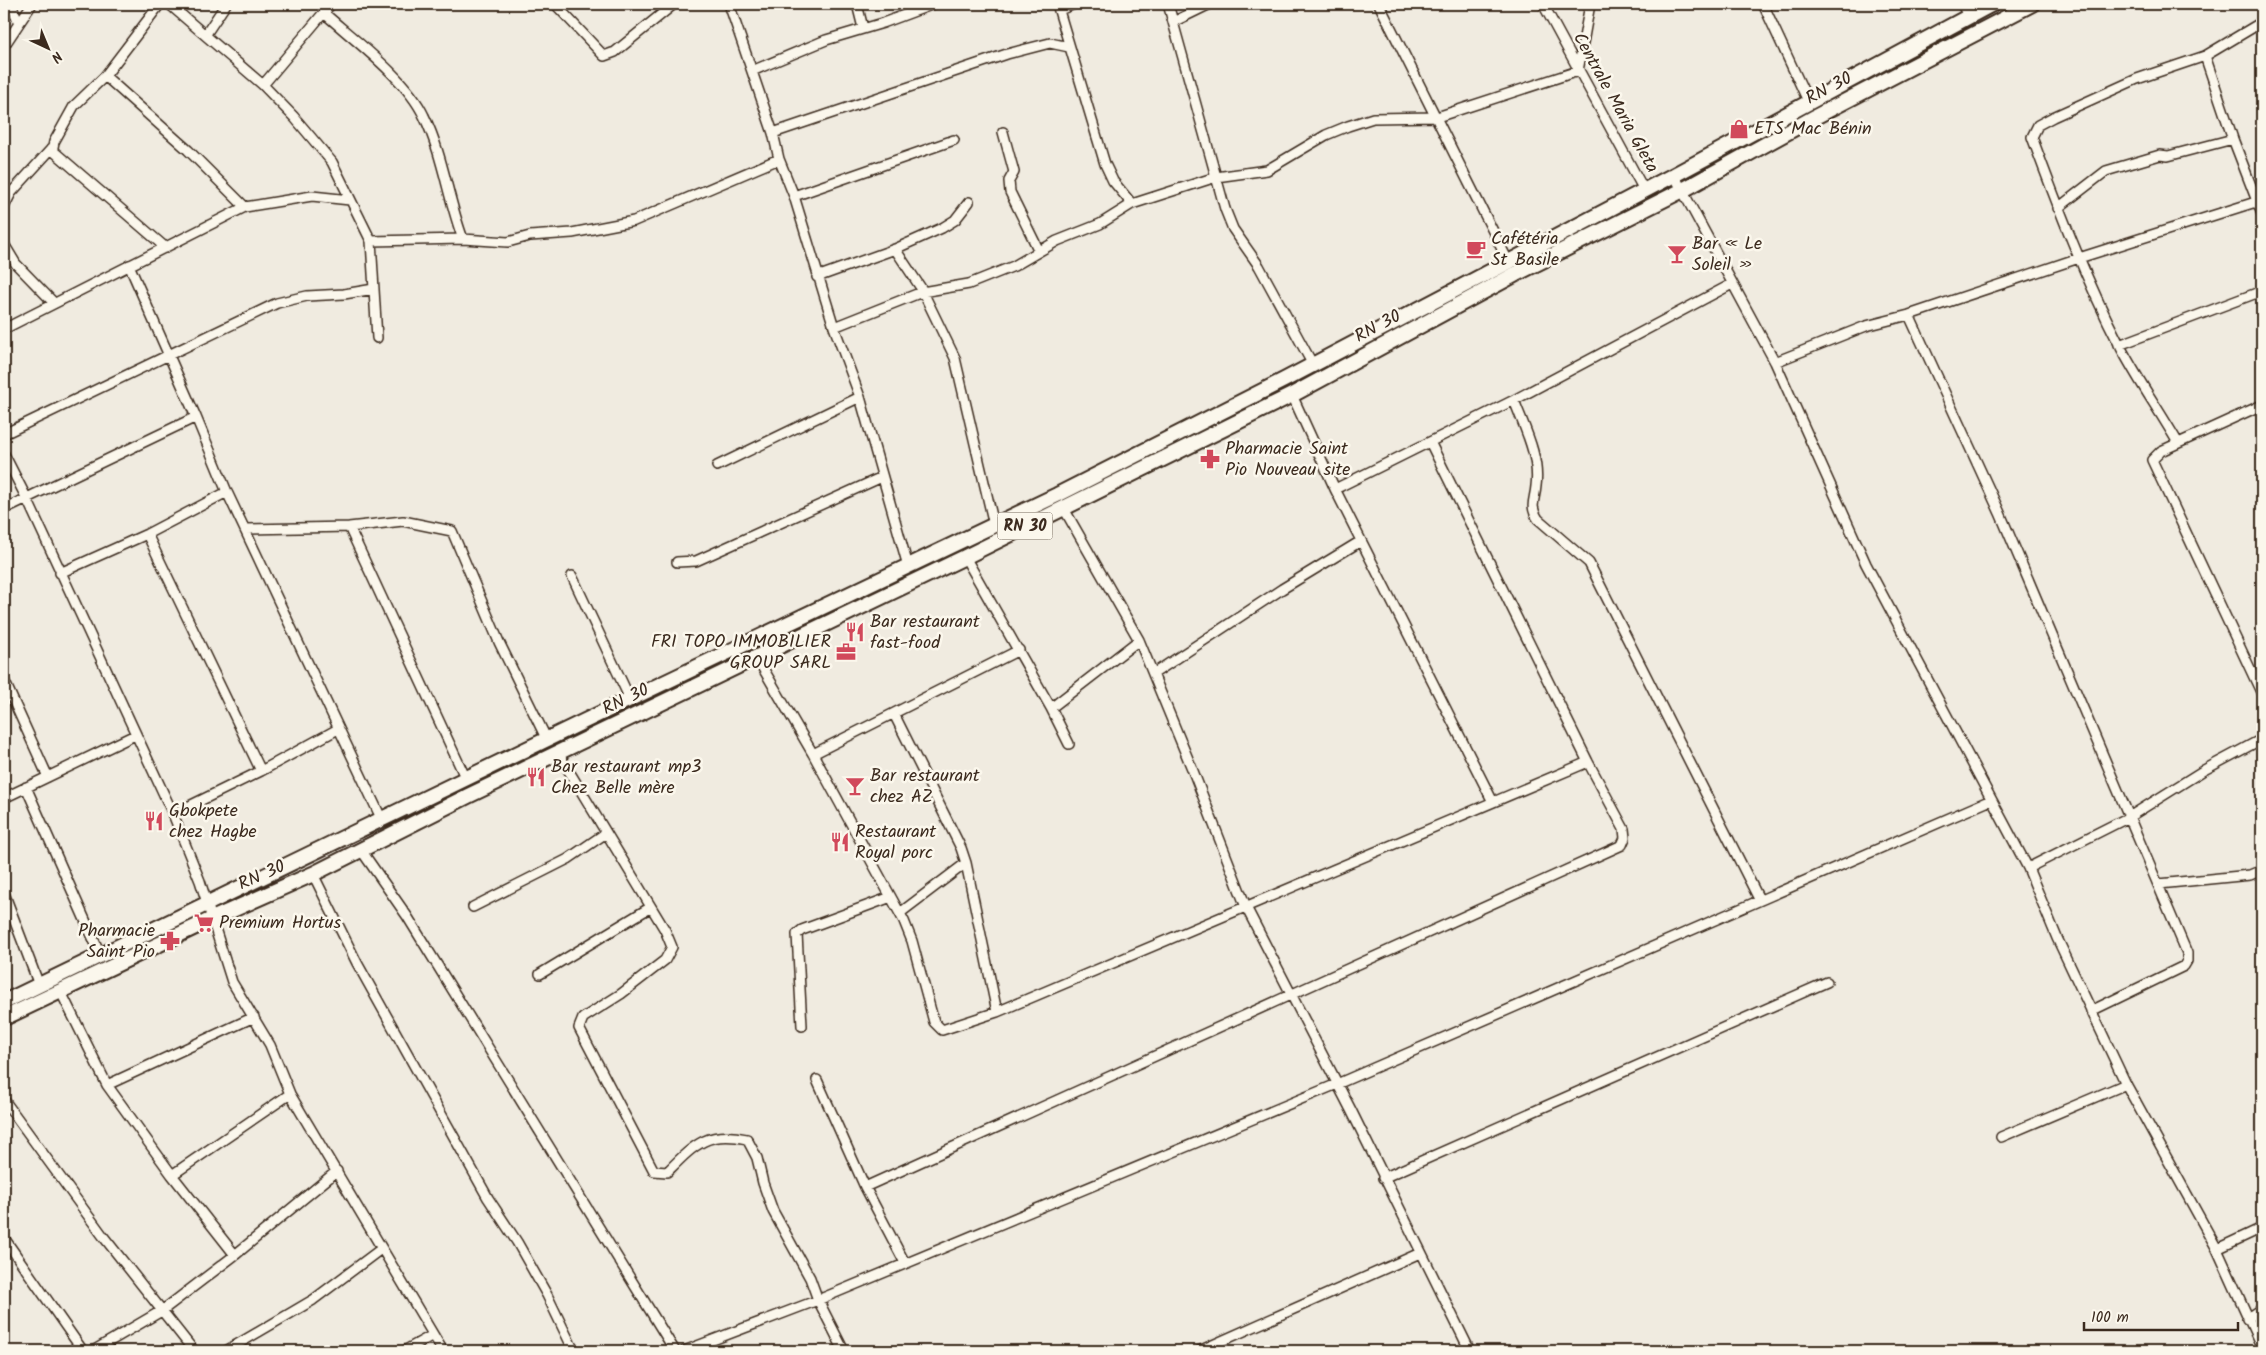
<svg xmlns="http://www.w3.org/2000/svg" width="2266" height="1355" viewBox="0 0 2266 1355" font-family="Kalam,sans-serif">
	<rect width="100%" height="100%" fill="#f0ebe0"/>
	<filter id="ink" filterUnits="userSpaceOnUse"><feTurbulence type="fractalNoise" baseFrequency=".02" numOctaves="2"/><feDisplacementMap in="SourceGraphic" scale="10" xChannelSelector="R" yChannelSelector="G"/><feConvolveMatrix kernelMatrix="1 2 1 2 8 2 1 2 1" color-interpolation-filters="sRGB"/></filter>
	<g filter="url(#ink)">
		<g fill="none" stroke-linecap="round" stroke-linejoin="round">
			<defs>
				<path id="street" d="M11,4l8,19
					M169,4l94,81 31,32 38,45 39,79 6,97
					M555,4l49,52 11,-4 59,-48
					M729,4l44,129 6,26 15,37 40,131 26,70 48,169
					M857,4l6,24
					M1057,4l48,160 8,17 19,23
					M1168,4l57,205 8,20 26,37 54,99
					M1379,4l129,257
					M1543,4l101,186
					M1763,4l45,97
					M1962,4l6,12
					M1059,10l16,-6
					M324,13c30,27 83,66 100,103 19,39 24,83 39,123l-92,2
					M1173,22l37,-18
					M206,34l20,-30
					M4,46l28,-42
					M2205,56l28,83 29,75
					M752,71l74,-31 57,-17 51,-19
					M105,76l83,74 57,57
					M263,85l68,-81
					M1003,132l11,40 -5,9 1,11 29,59
					M773,133l234,-79 43,-11 19,4
					M51,149l115,99
					M1674,175l101,187 91,202 162,304 29,70 69,146 91,165 45,99
					M794,196l160,-56
					M4,207l7,-14 42,-46 1,-5 20,-36 31,-30 55,-72
					M2058,208l48,-37 54,-16 8,1 65,-17
					M463,239l45,3 22,-6 42,-3 62,-12 145,-62
					M4,244l12,20 38,39
					M895,249l26,39 34,70 39,167
					M129,265l67,152 31,75 155,328
					M817,277l78,-28 47,-21 13,-8 14,-18
					M1909,315l91,198 187,440v8l-3,5 -93,45
					M834,327l88,-35 47,-8 45,-18 43,-25 43,-17 32,-20 84,-27 51,-7 59,-35 22,-9 25,-8 64,-1 141,-46 12,-67
					M4,329l241,-122 67,-11 38,4
					M2119,345l143,-54
					M1775,362l91,-36 43,-11 170,-57 183,-58
					M1292,395l43,94 158,313
					M1514,400c10,27 26,57 22,86 -1,14 -7,20 2,33l51,44 170,336
					M2262,405l-101,46 -9,9 110,234
					M4,434l273,-131 30,-7 37,-2 30,-5
					M2178,443c-19,-33 -41,-64 -59,-99 -34,-66 -61,-137 -87,-207l6,-12 15,-8 84,-38 68,-23 57,-34
					M4,454l23,45 146,315 27,67 32,101 38,63 20,49 153,257
					M717,466l143,-69
					M1335,489l179,-89 218,-116
					M1063,507l76,133 54,131 53,136 105,203 119,241
					M4,509l192,-92
					M349,527l117,252
					M245,529l104,-2 54,-6 49,10 47,111 48,98
					M147,534l114,237
					M965,557l86,151 88,-68
					M677,562l19,-1 186,-84
					M60,573l87,-39 80,-42
					M572,576l58,123
					M757,658l56,96 91,167 8,20 22,81 8,8 55,-18 591,-250
					M1153,674l129,-85 79,-48
					M4,680l44,97
					M1051,708l18,36
					M894,714l67,134 5,15 31,149
					M558,753l107,177 7,17 -7,13 -44,34 -38,24 -4,10 75,143 13,1c27,-27 40,-42 80,-33l10,19 6,25 10,28 37,67 8,22 26,51
					M813,754l206,-104
					M26,787l75,169
					M4,798l131,-63
					M173,814l88,-43 77,-42
					M361,850l46,66 268,435
					M2028,868l101,-51 75,-47 58,-31
					M313,874l44,89 131,235 29,44 30,53 27,56
					M2159,884l91,-9 12,-5
					M4,893l35,92
					M473,907l95,-48 38,-26
					M900,913l66,-50
					M540,974l111,-67
					M60,990l47,95 65,90 63,80
					M802,1026l-5,-92 5,-4 89,-33
					M817,1080l48,107 40,76
					M107,1085l147,-68
					M4,1100l99,136 91,115
					M2001,1137l125,-53
					M172,1175l118,-81
					M1383,1178l444,-196
					M865,1187l757,-342 3,-7 -1,-9 -36,-67 -158,-320
					M4,1238l79,113
					M2217,1249l45,-21
					M2247,1319l15,-10
					M93,1351l70,-41 72,-55 102,-84
					M226,1351l87,-51 68,-51
					M404,1351l29,-16
					M684,1351l134,-51 519,-216 654,-284
					M1199,1351l221,-98"/>
				<path id="primary" d="M4,1002l626,-303 427,-204 227,-115 390,-205 318,-171
					M4,1018l208,-99 101,-45 155,-78 497,-239 327,-162 224,-121 167,-84 132,-73 217,-113"/>
			</defs>
			<use href="#street" stroke="#3b2a1e" stroke-width="12"/>
			<use href="#primary" stroke="#3b2a1e" stroke-width="18"/>
			<use href="#street" stroke="#fbf7ec" stroke-width="9"/>
			<use href="#primary" stroke="#fbf7ec" stroke-width="14"/>
		</g>
	</g>
	<defs>
		<symbol id="shop-bare" viewBox="-9 -9 18 18"><path d="M-5-2.5h2.3a2.7 3.5 0 0 1 5.4 0H5L5.5 6h-11ZM-1.5-2.5h3a1.5 2.3 0 0 0-3 0Z" fill="#d1495b" stroke="#fbf7ec" stroke-width="2.5" paint-order="stroke"/></symbol>
		<symbol id="cafe-bare" viewBox="-9 -9 18 18"><path d="M-5.5-4.5H6V0H3Q3 3.5 0 3.5H-2.5Q-5.5 3.5-5.5 0ZM3-3.2v2h1.7v-2ZM-6 4.5H4V6H-6Z" fill="#d1495b" stroke="#fbf7ec" stroke-width="2.5" paint-order="stroke"/></symbol>
		<symbol id="bar-bare" viewBox="-9 -9 18 18"><path d="M-6-5H6L.8 .8V4.5H3.5V6h-7V4.5H-.8V.8Z" fill="#d1495b" stroke="#fbf7ec" stroke-width="2.5" paint-order="stroke"/></symbol>
		<symbol id="pharmacy-bare" viewBox="-9 -9 18 18"><path d="M-2-6h4v4h4v4h-4v4h-4v-4h-4v-4h4Z" fill="#d1495b" stroke="#fbf7ec" stroke-width="2.5" paint-order="stroke"/></symbol>
		<symbol id="restaurant-bare" viewBox="-9 -9 18 18"><path d="M-5-6h1v4h1v-4h1v4h1v-4h1v5L-1.5 .5V6h-2V.5L-5-1ZM5-6V6H3V1.5H1.5Q1.5-4 5-6Z" fill="#d1495b" stroke="#fbf7ec" stroke-width="2.5" paint-order="stroke"/></symbol>
		<symbol id="office-bare" viewBox="-9 -9 18 18"><path d="M-6-3h4V-5.5h4V-3h4V5H-6ZM-1-4.5V-3h2v-1.5ZM-6 0V1H6V0Z" fill="#d1495b" stroke="#fbf7ec" stroke-width="2.5" paint-order="stroke"/></symbol>
		<symbol id="supermarket-bare" viewBox="-9 -9 18 18"><path d="M-6-5.5h2.5l.6 2H6L4.5 2H-2.5L-4.4-4H-6ZM-1.5 3.2a1.3 1.3 0 1 0 .1 0ZM3 3.2a1.3 1.3 0 1 0 .1 0Z" fill="#d1495b" stroke="#fbf7ec" stroke-width="2.5" paint-order="stroke"/></symbol>
	</defs>
	<g fill-rule="evenodd">
		<use href="#shop-bare" x="1725" y="115" width="28" height="28"/>
		<use href="#cafe-bare" x="1462" y="235" width="28" height="28"/>
		<use href="#bar-bare" x="1663" y="240" width="28" height="28"/>
		<use href="#pharmacy-bare" x="1196" y="445" width="28" height="28"/>
		<use href="#restaurant-bare" x="841" y="618" width="28" height="28"/>
		<use href="#office-bare" x="832" y="638" width="28" height="28"/>
		<use href="#restaurant-bare" x="522" y="763" width="28" height="28"/>
		<use href="#bar-bare" x="841" y="772" width="28" height="28"/>
		<use href="#restaurant-bare" x="140" y="807" width="28" height="28"/>
		<use href="#restaurant-bare" x="826" y="828" width="28" height="28"/>
		<use href="#supermarket-bare" x="190" y="909" width="28" height="28"/>
		<use href="#pharmacy-bare" x="156" y="927" width="28" height="28"/>
	</g>
	<g text-anchor="middle" dominant-baseline="central" stroke-width="5" stroke-linejoin="round" paint-order="stroke">
		<rect fill="#fbf7ec" stroke="#75685c" stroke-width="1" x="997.5" y="512.5" width="55" height="27" rx="4"/>
		<g font-size="16" font-weight="bold" fill="#3b2a1e">
			<text x="1025" y="526">RN 30</text>
		</g>
		<g font-size="18" fill="#3b2a1e" stroke="#fbf7ec">
			<text transform="translate(1829 89) rotate(-28)">RN 30</text>
			<text transform="translate(1615 103) rotate(61)">Centrale Maria Gleta</text>
			<text transform="translate(1378 327) rotate(-28)">RN 30</text>
			<text transform="translate(626 700) rotate(-26)">RN 30</text>
			<text transform="translate(262 876) rotate(-24)">RN 30</text>
		</g>
		<g font-size="18" fill="#3b2a1e" stroke="#fbf7ec" text-anchor="start">
			<text x="1754" y="129">ETS Mac Bénin</text>
			<text x="1491" y="239">Cafétéria<tspan x="1491" dy="21">St Basile</tspan></text>
			<text x="1692" y="244">Bar « Le<tspan x="1692" dy="21">Soleil »</tspan></text>
			<text x="1225" y="449">Pharmacie Saint<tspan x="1225" dy="21">Pio Nouveau site</tspan></text>
			<text x="870" y="622">Bar restaurant<tspan x="870" dy="21">fast-food</tspan></text>
			<text x="831" y="642" text-anchor="end">FRI TOPO IMMOBILIER<tspan x="831" dy="21">GROUP SARL</tspan></text>
			<text x="551" y="767">Bar restaurant mp3<tspan x="551" dy="21">Chez Belle mère</tspan></text>
			<text x="870" y="776">Bar restaurant<tspan x="870" dy="21">chez AZ</tspan></text>
			<text x="169" y="811">Gbokpete<tspan x="169" dy="21">chez Hagbe</tspan></text>
			<text x="855" y="832">Restaurant<tspan x="855" dy="21">Royal porc</tspan></text>
			<text x="219" y="923">Premium Hortus</text>
			<text x="155" y="931" text-anchor="end">Pharmacie<tspan x="155" dy="21">Saint Pio</tspan></text>
		</g>
	</g>
	<rect width="2266" height="1355" fill="none" stroke="#fbf7ec" stroke-width="20"/>
	<rect x="10" y="10" width="2246" height="1335" fill="none" stroke="#3b2a1e" stroke-width="2" filter="url(#ink)"/>
	<g transform="translate(48 48) rotate(136)" stroke="#fbf7ec" stroke-width="4" paint-order="stroke">
	<path d="M0-4L9 19L0 12L-9 19Z" fill="#3b2a1e"/>
	<text y="-8" font-size="14" font-weight="bold" text-anchor="middle" fill="#3b2a1e">N</text>
	</g>
	<path d="M2084 1322v8h154v-8" fill="none" stroke="#3b2a1e" stroke-width="2.5"/>
	<text x="2091" y="1322" font-size="15" fill="#3b2a1e" stroke="#fbf7ec" stroke-width="4" paint-order="stroke">100 m</text>
</svg>
